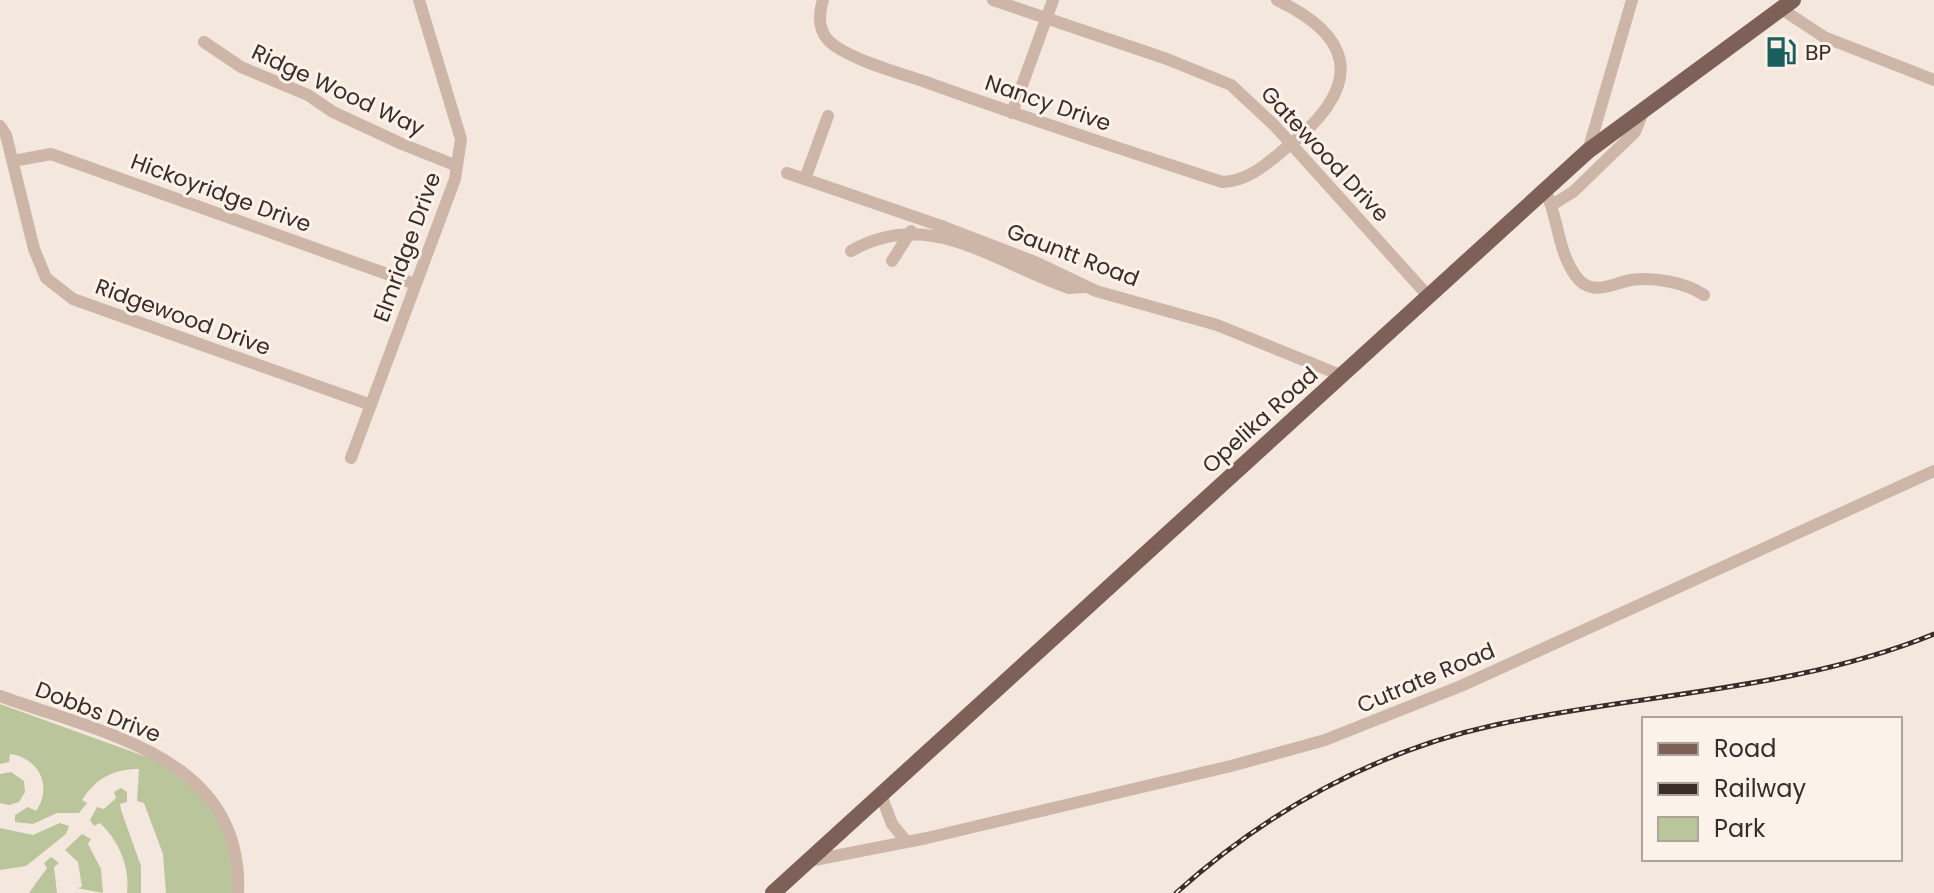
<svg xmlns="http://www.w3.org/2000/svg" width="1934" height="893" viewBox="0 0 1934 893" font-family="Poppins,sans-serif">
	<rect width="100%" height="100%" fill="#f4e7dd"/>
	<path fill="#bbc59c" d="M0,704l158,57 48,37 22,37 7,58h-69l-3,-39 -19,-51 -7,-2 2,-32c-25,0 -43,9 -57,31l5,3 -8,10h-22l-24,11 -18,-2v-7l13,-8 8,4c17,-25 3,-53 -26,-57l-1,8 -9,2z
		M11,772l13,9 1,11 -6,10 -10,3 -9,-2v-29z
		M121,788l6,4v10l-7,2 1,6 20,56v27h-14c3,-26 -8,-52 -27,-70l-6,3 -4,-6 7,-13 7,2 12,-11 -2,-6z
		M60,823l9,3 -3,8 -40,32 -26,4v-42l33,7z
		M82,834l9,5 -3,5 13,25 2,24 -26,-5 5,-1 -4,-25 -13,-12z
		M51,857l8,6 -5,4 3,26h-28l18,-25 -3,-5z"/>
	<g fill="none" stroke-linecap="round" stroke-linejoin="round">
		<path stroke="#cdb5a8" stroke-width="12" d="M823,0c-4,13 -5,29 5,40 17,18 71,33 95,41 99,36 199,68 299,101 27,-1 44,-18 64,-34 70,-55 79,-106 -9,-148
			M993,0l174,59 64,26 43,40 155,172
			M1780,8l44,29 110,43
			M204,42l37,25 67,28 25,17 69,32 55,22
			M1012,113l41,-113
			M0,126l6,9 28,114 12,29 27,21 298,106
			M1588,151l44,-151
			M13,161l38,-7 364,130
			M787,173l157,54 91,35 61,29 121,34 126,51
			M805,179l23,-63
			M1546,192c12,26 12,59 29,83 16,23 35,9 56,5 22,-3 54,2 73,15
			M1552,205l21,-13 62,-60 9,-23
			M851,251c78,-45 144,12 218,37l16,-1
			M892,261l19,-30
			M351,458l104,-279 6,-40 -42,-139
			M0,696c103,38 244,60 238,197
			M881,795l11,29 14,17
			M809,861l118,-23 304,-72 94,-26 136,-54 473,-215"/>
		<path stroke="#7d6159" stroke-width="16" d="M773,893l815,-742 205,-151"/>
		<defs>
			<path id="rail" d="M1176,893c90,-81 199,-142 319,-168 147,-32 299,-34 439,-91"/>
		</defs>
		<use href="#rail" stroke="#3a2c28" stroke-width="5"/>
		<use href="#rail" stroke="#fbf2ea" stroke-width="2" stroke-dasharray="6" stroke-linecap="butt"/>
	</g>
	<defs>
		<symbol id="fuel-bare" viewBox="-9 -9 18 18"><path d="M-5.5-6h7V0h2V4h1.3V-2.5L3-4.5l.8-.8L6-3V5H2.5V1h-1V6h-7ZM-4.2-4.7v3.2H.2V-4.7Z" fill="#1b5e5d" stroke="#fbf2ea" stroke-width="2.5" paint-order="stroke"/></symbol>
	</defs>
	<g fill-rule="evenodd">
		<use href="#fuel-bare" x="1759" y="30" width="44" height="44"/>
	</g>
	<g text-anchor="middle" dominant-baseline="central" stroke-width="6" stroke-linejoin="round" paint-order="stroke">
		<g font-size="22" fill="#3a2c28" stroke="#fbf2ea" text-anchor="start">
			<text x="1805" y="52">BP</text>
		</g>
		<g font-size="22" fill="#3a2c28" stroke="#fbf2ea">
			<text transform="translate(338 90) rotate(25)">Ridge Wood Way</text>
			<text transform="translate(1048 103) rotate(19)">Nancy Drive</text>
			<text transform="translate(1325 154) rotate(47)">Gatewood Drive</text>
			<text transform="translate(221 193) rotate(20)">Hickoyridge Drive</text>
			<text transform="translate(407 247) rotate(-70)">Elmridge Drive</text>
			<text transform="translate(1073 255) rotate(21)">Gauntt Road</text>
			<text transform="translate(183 317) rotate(20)">Ridgewood Drive</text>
			<text transform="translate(1260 420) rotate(-42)">Opelika Road</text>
			<text transform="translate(1426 678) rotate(-23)">Cutrate Road</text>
			<text transform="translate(98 712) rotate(21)">Dobbs Drive</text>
		</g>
	</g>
	<rect x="1642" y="717" width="260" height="144" fill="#fbf2ea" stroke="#aea39c" stroke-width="2"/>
	<rect x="1658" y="743" width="40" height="12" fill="#7d6159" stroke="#aea39c" stroke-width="2"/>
	<text x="1714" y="757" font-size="24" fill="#3a2c28">Road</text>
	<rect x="1658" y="783" width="40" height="12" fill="#3a2c28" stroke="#aea39c" stroke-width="2"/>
	<text x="1714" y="797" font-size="24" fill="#3a2c28">Railway</text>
	<rect x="1658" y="817" width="40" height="24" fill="#bbc59c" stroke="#aea39c" stroke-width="2"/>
	<text x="1714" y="837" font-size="24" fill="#3a2c28">Park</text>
</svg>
